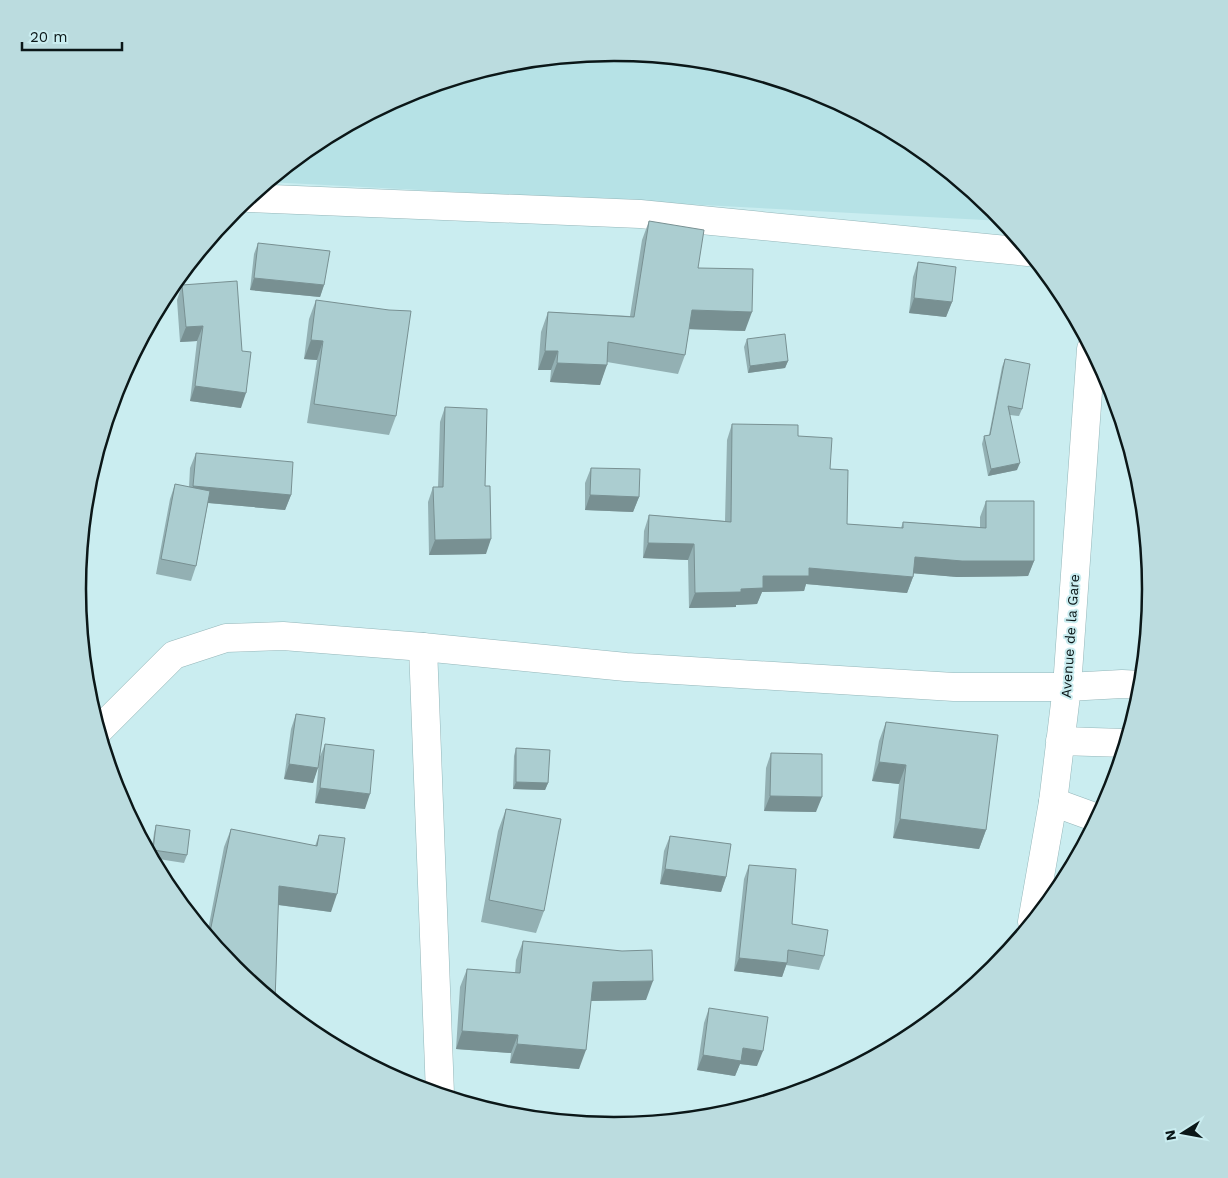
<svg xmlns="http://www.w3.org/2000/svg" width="1228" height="1178" viewBox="0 0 1228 1178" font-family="'Work Sans',sans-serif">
	<rect width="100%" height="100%" fill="#caedf0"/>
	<path fill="#b6e2e6" d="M614,53l105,10 101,30 92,50 82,67 9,11 -735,-39 48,-39 93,-50 101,-30z"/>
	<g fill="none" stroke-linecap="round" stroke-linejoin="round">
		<defs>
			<path id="minor" d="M249,198l391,16 388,38
				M423,647l17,447
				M1067,687l24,-338
				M1053,802l44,16"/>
			<path id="major" d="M99,730l75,-75 52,-17 57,-2 140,11 203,20 328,20h113l55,-3 19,1
				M1060,741l65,2
				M1032,922l21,-120 14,-115"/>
		</defs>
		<use href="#minor" stroke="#94b6b9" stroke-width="29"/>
		<use href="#major" stroke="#94b6b9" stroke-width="29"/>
		<use href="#minor" stroke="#fff" stroke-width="28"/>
		<use href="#major" stroke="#fff" stroke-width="28"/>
	</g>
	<path fill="#93b0b3" d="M649,221l49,47 47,63 -56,-2 -4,26 -7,19 -71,-12 -7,23 -50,-3 1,-12h-13l3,-38 7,-20 82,4 12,-76z
		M258,243l66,42 -4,12 -70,-7 4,-36z
		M918,262l34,40 -6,15 -37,-4 4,-36z
		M182,285l60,66 -1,57 -51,-7 7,-60 -17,1 -3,-42z
		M316,300l80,116 -7,19 -82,-12 10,-63 -13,-1 5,-40z
		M747,339l41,22 -3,7 -37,5 -4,-26z
		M1005,359l17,50 -3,7 -9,-1 7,55 -29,6 -6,-32 2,-8 5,-1 13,-68z
		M445,407l40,79 1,68 -57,1 -1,-53 5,-15h5l2,-65z
		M732,424l66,12 32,33 17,55 54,4 2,-6 77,5v-10l6,-16 48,60 -6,15 -71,1 -43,-4 -1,4 -6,16 -101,-9 -2,7 -42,1 -5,12 -21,1v2l-47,1 -1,-48 -45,-2 1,-27 5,-16 76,6 2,-81z
		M196,453l95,42 -6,15 -77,-7 -12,63 -5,15 -35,-7 14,-75 5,-15 14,3 1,-19z
		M1133,459l5,20 -8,-2z
		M591,468l48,29 -6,15 -48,-2v-27z
		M296,714l23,45 6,-15 40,65 -50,-6 4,-42 -6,22 -29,-4 7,-50z
		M886,722l100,108 -7,19 -86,-11 6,-54 -27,-3 7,-40z
		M516,748l32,35 -3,7 -32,-1 1,-33z
		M771,753l45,59 -52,-1 2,-43z
		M506,809l38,102 -8,22 -55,-11 17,-91z
		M156,825l31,30 -3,8 -32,-5 -1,-3 3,-22z
		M231,829l84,17 4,-11 12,77 -53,-7 -44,63 -27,-33 17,-88z
		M670,836l56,41 -5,15 -61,-8 4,-33z
		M749,865l43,59 32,32 -5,14 -33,-5 -4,12 -48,-6 10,-92z
		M523,941l123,59 -55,1 -12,68 -69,-6 1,-10 -55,-4 4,-62 7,-18 48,4 1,-13z
		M709,1008l48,58 -17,-2 -5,12 -38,-6 7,-47z"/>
	<path fill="#789092" d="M254,278l70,7 -4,12 -70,-7z
		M914,298l38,4 -6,15 -37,-4z
		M692,310l60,2 -7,19 -60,-2z
		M203,326l-6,15 -17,1 6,-15z
		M311,340l12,1 -6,19 -13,-1z
		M545,351h13l-7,19h-13z
		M788,361l-3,7 -37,5 2,-7z
		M557,363l50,2 -7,20 -50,-3z
		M195,386l51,7 -5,15 -51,-7z
		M1020,463l-3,7 -29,6 3,-7z
		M193,486l98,9 -6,15 -98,-9z
		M590,495l49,2 -6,15 -48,-2z
		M491,539l-5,15 -57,1 6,-15z
		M648,543l46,1 -6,16 -45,-2z
		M915,557l119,4 -6,15 -71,1 -48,-4z
		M809,568l104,9 -6,16 -101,-9 -2,7 -42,1 -5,12 -21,1v2l-47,1 6,-15 46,-4 22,-13z
		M879,762l27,3 -7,19 -27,-3z
		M289,764l29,4 -5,15 -29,-4z
		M516,782l32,1 -3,7 -32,-1z
		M320,788l50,6 -5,15 -50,-6z
		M770,796l52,1 -6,15 -52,-1z
		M900,819l86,11 -7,19 -86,-11z
		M665,869l61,8 -5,15 -61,-8z
		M279,886l58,8 -6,18 -59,-8z
		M739,958l48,5 -5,14 -48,-6z
		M653,981l-7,19 -60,1 7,-19z
		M462,1031l56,4 -7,18 -55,-4z
		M517,1044l69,6 -7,19 -69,-6z
		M743,1048l20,3 -6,15 -17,-2 -5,12 -38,-6 6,-15z"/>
	<path fill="#abcdd0" stroke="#789092" d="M649,221l55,9 -6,38 55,1 -1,43 -60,-2 -7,45 -77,-13 -1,23 -50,-2 1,-12h-13l3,-39 86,5z
		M258,243l72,8 -6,34 -70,-7z
		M918,262l38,5 -4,35 -38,-4z
		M237,281l5,70 9,1 -5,41 -51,-7 8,-60 -17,1 -4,-42z
		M316,300l73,10 22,1 -15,105 -82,-12 9,-63 -12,-1z
		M785,334l3,27 -38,5 -3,-27z
		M1005,359l25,5 -8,45 -14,-3 12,57 -29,6 -7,-33 6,-1z
		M445,407l42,2 -2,77h5l1,53 -56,1 -2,-53h10z
		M732,424l66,1v11l34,2 -2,31 18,1 -1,54 56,4v-6l83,6v-27h48v60h-72l-47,-4 -2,20 -104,-9v8h-46v12l-22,1v3l-46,1 -1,-49 -46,-1 1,-28 82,7z
		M196,453l97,9 -2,33 -98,-9z
		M591,468l49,1 -1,28 -49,-2z
		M175,484l35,7 -14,75 -35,-7z
		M296,714l29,4 -7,50 -29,-4z
		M886,722l112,13 -12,95 -86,-11 6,-54 -27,-3z
		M325,744l49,6 -4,44 -50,-6z
		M516,748l34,2 -2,33 -32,-1z
		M771,753l51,1v43l-52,-1z
		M506,809l55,10 -17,92 -55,-11z
		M156,825l34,5 -3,25 -34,-5z
		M231,829l86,17 2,-11 26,3 -8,56 -58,-8 -4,115 -41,-33 -25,-31z
		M670,836l61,8 -5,33 -61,-8z
		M749,865l47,4 -4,55 36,6 -4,26 -36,-6 -1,13 -48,-5z
		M523,941l99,10 30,-1 1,31 -60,1 -7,68 -69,-6 1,-9 -56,-4 5,-62 53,4z
		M709,1008l59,9 -5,34 -20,-3 -2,13 -38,-6z"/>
	<g text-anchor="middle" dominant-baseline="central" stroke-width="4" stroke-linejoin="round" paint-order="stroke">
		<g font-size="14" fill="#0b1718" stroke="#caedf0">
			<text transform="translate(1070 636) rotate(-86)">Avenue de la Gare</text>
		</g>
	</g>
	<path d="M0 0H1228V1178H0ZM86 589a528 528 0 1 1 1056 0a528 528 0 1 1-1056 0Z" fill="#bbdcdf" fill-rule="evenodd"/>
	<path fill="none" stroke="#0b1718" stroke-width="2.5" d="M86 589a528 528 0 1 1 1056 0a528 528 0 1 1-1056 0Z"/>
	<g transform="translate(1183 1133) rotate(259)" stroke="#caedf0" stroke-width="4" paint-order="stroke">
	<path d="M0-4L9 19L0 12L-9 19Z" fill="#0b1718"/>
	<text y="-8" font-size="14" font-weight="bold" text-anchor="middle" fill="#0b1718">N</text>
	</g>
	<path d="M22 42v8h100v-8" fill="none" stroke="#0b1718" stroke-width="2.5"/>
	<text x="30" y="42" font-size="15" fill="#0b1718" stroke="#caedf0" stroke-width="4" paint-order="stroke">20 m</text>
</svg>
